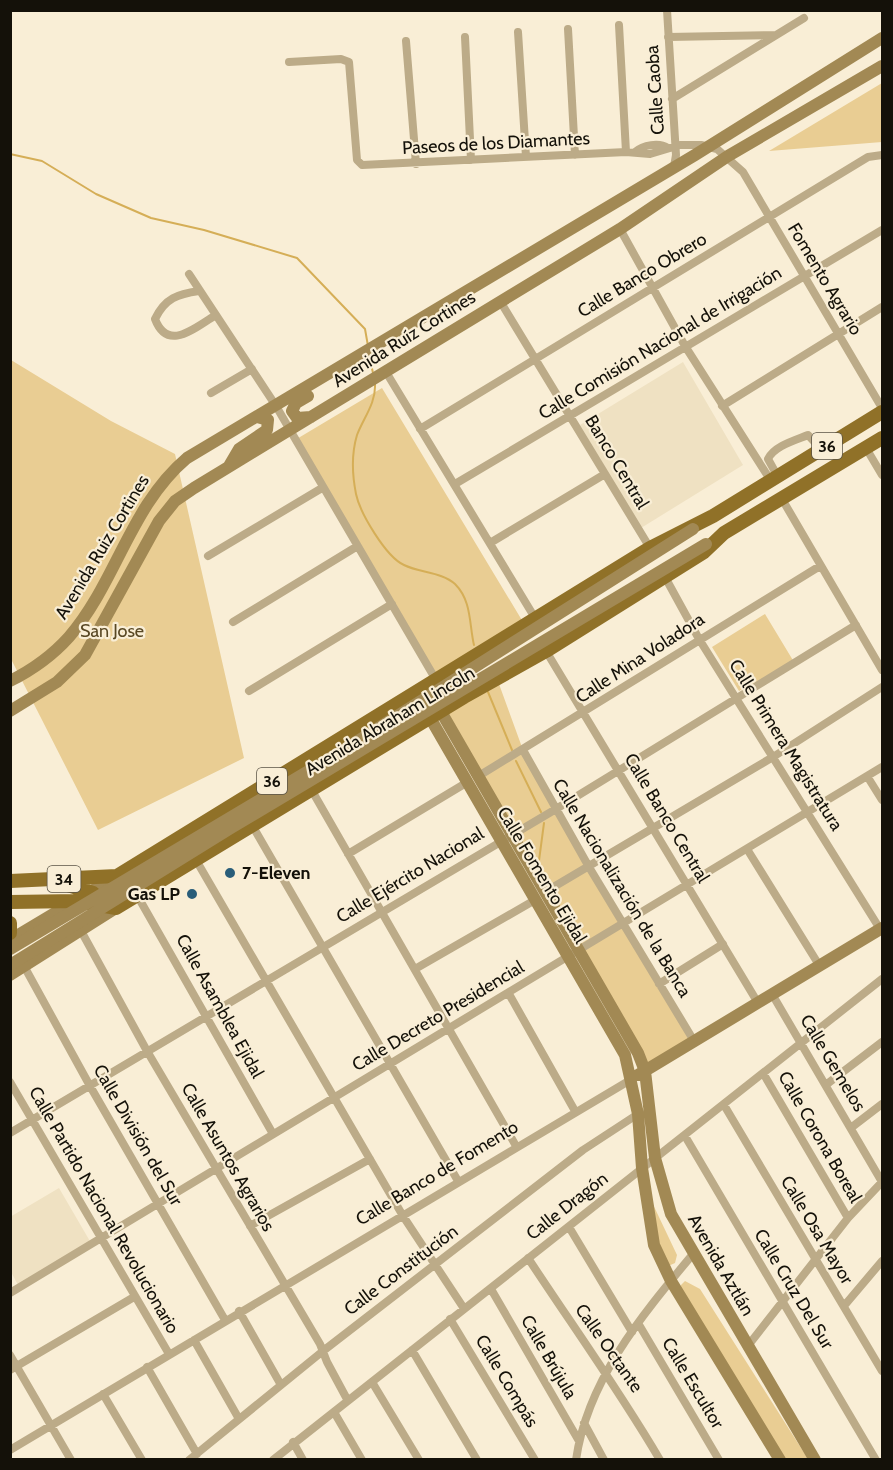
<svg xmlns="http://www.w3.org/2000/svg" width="893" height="1470" viewBox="0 0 893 1470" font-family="Cabin,sans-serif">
	<rect width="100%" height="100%" fill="#f9eed6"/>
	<path fill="#efe1c2" d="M683,362l60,103 -102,63 -61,-103z
		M59,1188l32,55 -73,42 -7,-13 -1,-55z"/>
	<path fill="#e9cd93" d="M882,83v59l-113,9z
		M11,360l100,61 64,33 69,304 -146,72 -87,-171z
		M382,388l141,234 -85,55 -143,-237z
		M765,614l29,48 -55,29 -27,-44z
		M499,684l24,66 171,291 -49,30 -204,-360z
		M649,1196l28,59 -2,8 -9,4 -11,-30z
		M685,1281l15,8 108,170h-24l-104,-165 1,-9z"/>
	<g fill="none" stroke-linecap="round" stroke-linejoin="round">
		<path stroke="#d5ae57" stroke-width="2" d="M10,154l32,7 54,33 55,24 53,12 93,28 68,71 3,17
			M369,355l4,18
			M375,384c1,19 -11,33 -18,51 -6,20 -5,39 -1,59 4,19 30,63 48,71 16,8 38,7 51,19 17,17 14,40 19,61
			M488,692l24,58
			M516,761l25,51
			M538,868l6,-45"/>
		<path stroke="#bcab88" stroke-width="8" d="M667,10l9,145 -2,12
			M619,25l7,127
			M568,29l7,126
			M518,32l8,125
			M465,37l6,123
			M668,37l108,-2
			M406,41l10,123
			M289,62l52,-3 8,3 8,98 5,5 264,-13 24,2 30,-9h21l16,4 26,23 139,236
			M672,99l132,-81
			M635,152c8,-7 24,-10 33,-4
			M620,229l65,117 86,135
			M189,274l87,132 160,274
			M199,291c-21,3 -34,7 -44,28 13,34 40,8 61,-4
			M500,301l150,247
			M386,372l149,246
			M211,393l41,-24
			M722,406l160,-99
			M420,429l448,-272 14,-2
			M866,448l16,27
			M778,477l-10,-18c6,-13 28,-19 40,-24l14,15
			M455,484l427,-254
			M782,499l100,171
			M490,543l115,-69
			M208,556l114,-68
			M665,577l34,62 181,290
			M233,622l123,-75
			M546,651l212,352
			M249,691l143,-87
			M523,750l66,117 105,174
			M867,776l15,24
			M477,777l343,-211
			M311,789l205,357
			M252,825l206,356
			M747,849l72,116
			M348,854l118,-71
			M196,860l207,356 60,91
			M545,892l228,-135 109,-70
			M137,895l136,239
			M80,929l67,122 173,293 7,18 21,39
			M24,966l66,120 135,234
			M415,969l120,-69
			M659,984l64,-40
			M509,994l66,117
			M763,1073l85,145
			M10,1082l159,272
			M827,1084l55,-42
			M724,1105l158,266
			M852,1127l30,-23
			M10,1133l546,-324 300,-184
			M685,1136l191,324
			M250,1226l120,-67
			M569,1227l63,105
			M528,1258c44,67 91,132 132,202
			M491,1289l88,152
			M10,1293l872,-526
			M844,1306l38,-45
			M239,1311l42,74
			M450,1319l85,141
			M638,1323l81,137
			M194,1340l45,79
			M747,1347l101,-129 34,-36 -110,-188
			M412,1350l65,110
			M10,1355l61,105
			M147,1367l50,87
			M10,1370l124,-73
			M372,1382l47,78
			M103,1394l39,66
			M334,1412l28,48
			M584,1423l20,37
			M293,1442l10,18
			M10,1450l622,-371
			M189,1460l134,-109 260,-201 55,-36
			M273,1460l609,-481
			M576,1460c11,-80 67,-146 117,-206"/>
		<path stroke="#a28954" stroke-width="12" d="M308,396l-12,7 -4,8 5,7 14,-1
			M229,466l10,-17 28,-19 1,-10 -11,-3
			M10,681c22,-11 42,-25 59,-44 47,-54 61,-131 118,-179l508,-303 187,-117
			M436,703l202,350 7,18 10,87 16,56 144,246
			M425,709l200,346 13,59 4,54 12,77 17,36 109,179
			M10,711l47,-29 28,-27 74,-134 16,-20 19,-13 426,-259 108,-73 154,-90
			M10,940l107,-64
			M10,975l106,-67
			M638,1075l244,-147"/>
		<path stroke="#907128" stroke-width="14" d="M10,881l107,-5 533,-328 63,-32 169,-104
			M65,884l28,9 13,11
			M10,902l68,-1 38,7 348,-211 82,-46 158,-99 20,-19 158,-95
			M10,923v10"/>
		<path stroke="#a28954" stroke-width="12" d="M10,949l327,-195 356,-225
			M10,965l221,-137 475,-284"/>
	</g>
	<g fill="#295d79" stroke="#f9eed6" stroke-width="2">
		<circle cx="230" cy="873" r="6"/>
		<circle cx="192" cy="894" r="6"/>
	</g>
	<g text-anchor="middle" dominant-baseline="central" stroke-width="4.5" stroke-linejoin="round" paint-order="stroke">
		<g fill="#f9eed6" stroke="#595346" stroke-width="1.5">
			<rect x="812" y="433" width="30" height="26" rx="4.5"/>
			<rect x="257" y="768" width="30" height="26" rx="4.5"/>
			<rect x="47.5" y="866" width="33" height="26" rx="4.5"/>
		</g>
		<g font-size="16" font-weight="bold" fill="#141109">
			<text x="827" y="446">36</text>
			<text x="272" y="781">36</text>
			<text x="64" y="879">34</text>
		</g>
		<g font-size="18" fill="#141109" stroke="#f9eed6">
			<text transform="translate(655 90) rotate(-94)">Calle Caoba</text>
			<text transform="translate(496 143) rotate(-3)">Paseos de los Diamantes</text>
			<text transform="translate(642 275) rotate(-31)">Calle Banco Obrero</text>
			<text transform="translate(825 279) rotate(59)">Fomento Agrario</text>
			<text transform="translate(404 339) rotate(-32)">Avenida Ruíz Cortines</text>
			<text transform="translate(660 343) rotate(-31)">Calle Comisión Nacional de Irrigación</text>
			<text transform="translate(617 462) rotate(59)">Banco Central</text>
			<text transform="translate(102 547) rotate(-59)">Avenida Ruiz Cortines</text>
			<text transform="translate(640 658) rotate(-33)">Calle Mina Voladora</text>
			<text transform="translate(390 721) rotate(-31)">Avenida Abraham Lincoln</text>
			<text transform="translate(786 745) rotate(58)">Calle Primera Magistratura</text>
			<text transform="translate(667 818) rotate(59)">Calle Banco Central</text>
			<text transform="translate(410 875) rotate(-31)">Calle Ejército Nacional</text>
			<text transform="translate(542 875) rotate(59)">Calle Fomento Ejidal</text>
			<text transform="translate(622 888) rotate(59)">Calle Nacionalización de la Banca</text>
			<text transform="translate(220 1006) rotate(61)">Calle Asamblea Ejidal</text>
			<text transform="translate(438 1016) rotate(-31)">Calle Decreto Presidencial</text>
			<text transform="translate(833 1063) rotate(59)">Calle Gemelos</text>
			<text transform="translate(138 1135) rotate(60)">Calle División del Sur</text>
			<text transform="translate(820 1137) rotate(60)">Calle Corona Boreal</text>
			<text transform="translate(228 1157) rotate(60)">Calle Asuntos Agrarios</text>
			<text transform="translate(437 1173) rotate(-31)">Calle Banco de Fomento</text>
			<text transform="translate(567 1206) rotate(-38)">Calle Dragón</text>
			<text transform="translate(104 1210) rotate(60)">Calle Partido Nacional Revolucionario</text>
			<text transform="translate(817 1230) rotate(59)">Calle Osa Mayor</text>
			<text transform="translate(721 1265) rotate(60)">Avenida Aztlán</text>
			<text transform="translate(401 1270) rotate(-37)">Calle Constitución</text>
			<text transform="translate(794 1289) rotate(59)">Calle Cruz Del Sur</text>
			<text transform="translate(609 1348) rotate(55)">Calle Octante</text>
			<text transform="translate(549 1357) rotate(60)">Calle Brújula</text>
			<text transform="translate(507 1381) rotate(59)">Calle Compás</text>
			<text transform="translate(693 1383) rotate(59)">Calle Escultor</text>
		</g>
		<g font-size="18" fill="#594824" stroke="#f9eed6">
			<text x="112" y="631">San Jose</text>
		</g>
		<g font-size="18" font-weight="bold" fill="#141109" stroke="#f9eed6" text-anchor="start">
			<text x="242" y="873">7-Eleven</text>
			<text x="180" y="894" text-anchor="end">Gas LP</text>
		</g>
	</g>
	<rect width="893" height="1470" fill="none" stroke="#141109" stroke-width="24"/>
</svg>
